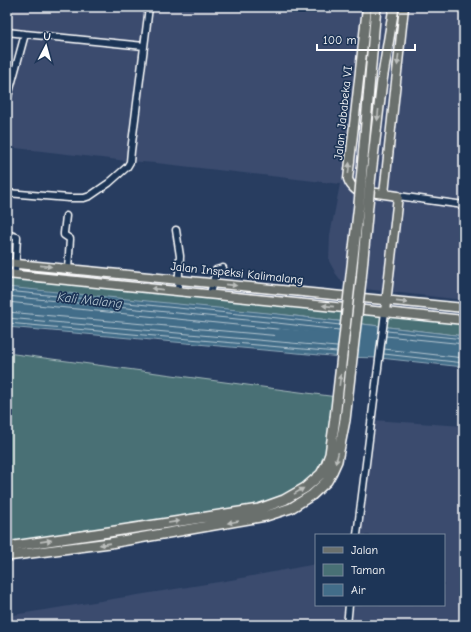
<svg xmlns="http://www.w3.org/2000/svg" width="471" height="632" viewBox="0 0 471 632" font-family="'Comic Neue',sans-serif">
	<rect width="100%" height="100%" fill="#283d60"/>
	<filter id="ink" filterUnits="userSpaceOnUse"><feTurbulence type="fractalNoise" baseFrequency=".025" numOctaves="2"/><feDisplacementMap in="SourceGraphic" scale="8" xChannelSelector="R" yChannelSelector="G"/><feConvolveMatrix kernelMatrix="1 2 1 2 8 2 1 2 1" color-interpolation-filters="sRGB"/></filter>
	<g filter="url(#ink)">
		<path fill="#3a4b6e" d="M7,7h457v293l-118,-13 -10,-13 -7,-13 1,-26 10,-51 -184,-21 -29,-2 -120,-14v-42l6,-15 15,-53 -21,-2z
			M372,420l92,6v199h-457v-9l224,-36 85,-16v41h128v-70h-88z"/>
		<path fill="#487075" stroke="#a4b8ba" d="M7,274l457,46v16l-169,-20 -288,-28z
			M7,353l330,44 -12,69 -20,22 -46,21 -252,37z"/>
		<path fill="#426d89" stroke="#8ea7b8" d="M7,287l271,27 186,22v31l-84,-9 -38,-1 -335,-30z"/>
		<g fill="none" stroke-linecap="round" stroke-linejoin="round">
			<path stroke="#b3c5d0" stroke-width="1" d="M7,291l271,27 62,7
				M7,296l270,27 62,7
				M7,302l270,27 62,7
				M7,312l331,29
				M7,318l330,29
				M7,323l330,29
				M387,331l77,8
				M386,336l78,8
				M384,349l80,9
				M384,354l80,9"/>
			<path stroke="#426d89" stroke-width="12" d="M281,335l55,5"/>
			<defs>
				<path id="minor" d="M7,32l18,2
					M7,100l18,-66 119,12
					M7,193l62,5h15l6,-2 19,-13 18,-16 3,-5 1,-11 18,-144
					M398,196l66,9
					M66,216l-2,17v2l6,4 -2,30
					M176,230l4,26 -2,35
					M7,234l10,3 -2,38
					M210,294l6,-24 7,-2
					M357,535l28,-223
					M347,625l2,-20"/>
				<path id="major" d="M367,7l-19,172c2,6 4,8 8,11l42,6 -13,116
					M384,194l20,-187
					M7,263l457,45
					M7,274l457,46"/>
				<path id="highway" d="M361,181l15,-174
					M370,183l12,-102 12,-74
					M351,275l8,-71
					M361,280l7,-75
					M7,547l102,-15 150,-23 25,-9 21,-12 16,-14 5,-9 4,-11 5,-36
					M7,556l103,-13 156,-27 25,-8 21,-13 15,-14 5,-9 5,-11 8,-41"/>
			</defs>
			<use href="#minor" stroke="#fff" stroke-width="9"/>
			<use href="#major" stroke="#fff" stroke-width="11"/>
			<use href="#highway" stroke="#fff" stroke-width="12"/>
			<use href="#minor" stroke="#1d3557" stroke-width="6"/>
			<use href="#major" stroke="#6b706d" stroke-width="8"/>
			<use href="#highway" stroke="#6b706d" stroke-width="9"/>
			<defs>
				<path id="highway-bridge" d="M359,204l2,-23
					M368,205l2,-22
					M335,418l16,-143
					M345,420l16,-140"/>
			</defs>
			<use href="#highway-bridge" stroke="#fff" stroke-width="12" stroke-linecap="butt"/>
			<use href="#highway-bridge" stroke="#6b706d" stroke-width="9"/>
		</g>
		<defs><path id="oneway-solid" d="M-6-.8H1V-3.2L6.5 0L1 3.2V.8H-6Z"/></defs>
		<g fill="#bcbfbd">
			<use href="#oneway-solid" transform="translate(398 60) rotate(96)"/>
			<use href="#oneway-solid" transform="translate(378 115) rotate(96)"/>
			<use href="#oneway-solid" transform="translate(349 168) rotate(-84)"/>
			<use href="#oneway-solid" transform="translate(46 266) rotate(6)"/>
			<use href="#oneway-solid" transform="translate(231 285) rotate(6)"/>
			<use href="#oneway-solid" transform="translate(157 289) rotate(-174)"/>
			<use href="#oneway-solid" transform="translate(402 302) rotate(6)"/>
			<use href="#oneway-solid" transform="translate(328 306) rotate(-174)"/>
			<use href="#oneway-solid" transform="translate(340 380) rotate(-83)"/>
			<use href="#oneway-solid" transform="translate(337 458) rotate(104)"/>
			<use href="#oneway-solid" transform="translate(299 491) rotate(-31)"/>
			<use href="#oneway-solid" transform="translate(174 522) rotate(-9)"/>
			<use href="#oneway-solid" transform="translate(233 522) rotate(170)"/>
			<use href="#oneway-solid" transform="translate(46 541) rotate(-8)"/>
			<use href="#oneway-solid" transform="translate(105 544) rotate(172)"/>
		</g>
	</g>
	<g text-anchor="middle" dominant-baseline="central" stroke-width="3.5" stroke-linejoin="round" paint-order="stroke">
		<g font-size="12" fill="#fff" stroke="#1d3557">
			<text transform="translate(343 113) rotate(-84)">Jalan Jababeka VI</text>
			<text transform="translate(237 273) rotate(6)">Jalan Inspeksi Kalimalang</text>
		</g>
		<g font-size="13" font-style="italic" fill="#b3c5d0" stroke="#1d3557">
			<text transform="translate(90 300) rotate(6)">Kali Malang</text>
		</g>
	</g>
	<rect width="471" height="632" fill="none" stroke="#1d3557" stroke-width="24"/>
	<rect x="12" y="12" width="447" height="608" fill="none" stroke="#fff" stroke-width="1.5" filter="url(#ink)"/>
	<rect x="315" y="534" width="130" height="72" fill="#1d3557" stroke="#77869a"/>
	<rect x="323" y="547" width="20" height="6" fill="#6b706d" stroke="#77869a"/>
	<text x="351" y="554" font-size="12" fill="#ffffff">Jalan</text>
	<rect x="323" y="564" width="20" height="12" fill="#487075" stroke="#77869a"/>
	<text x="351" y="574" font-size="12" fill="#ffffff">Taman</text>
	<rect x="323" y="584" width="20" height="12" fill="#426d89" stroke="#77869a"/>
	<text x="351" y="594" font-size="12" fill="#ffffff">Air</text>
	<g transform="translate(46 46) rotate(6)" stroke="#1d3557" stroke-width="3" paint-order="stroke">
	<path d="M0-3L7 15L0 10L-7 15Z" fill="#ffffff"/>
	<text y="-6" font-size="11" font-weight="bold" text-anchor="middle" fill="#ffffff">U</text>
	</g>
	<path d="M317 44v6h98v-6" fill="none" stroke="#ffffff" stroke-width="2"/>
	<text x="323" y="44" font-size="12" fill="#ffffff" stroke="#1d3557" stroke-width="3" paint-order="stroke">100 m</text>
</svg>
